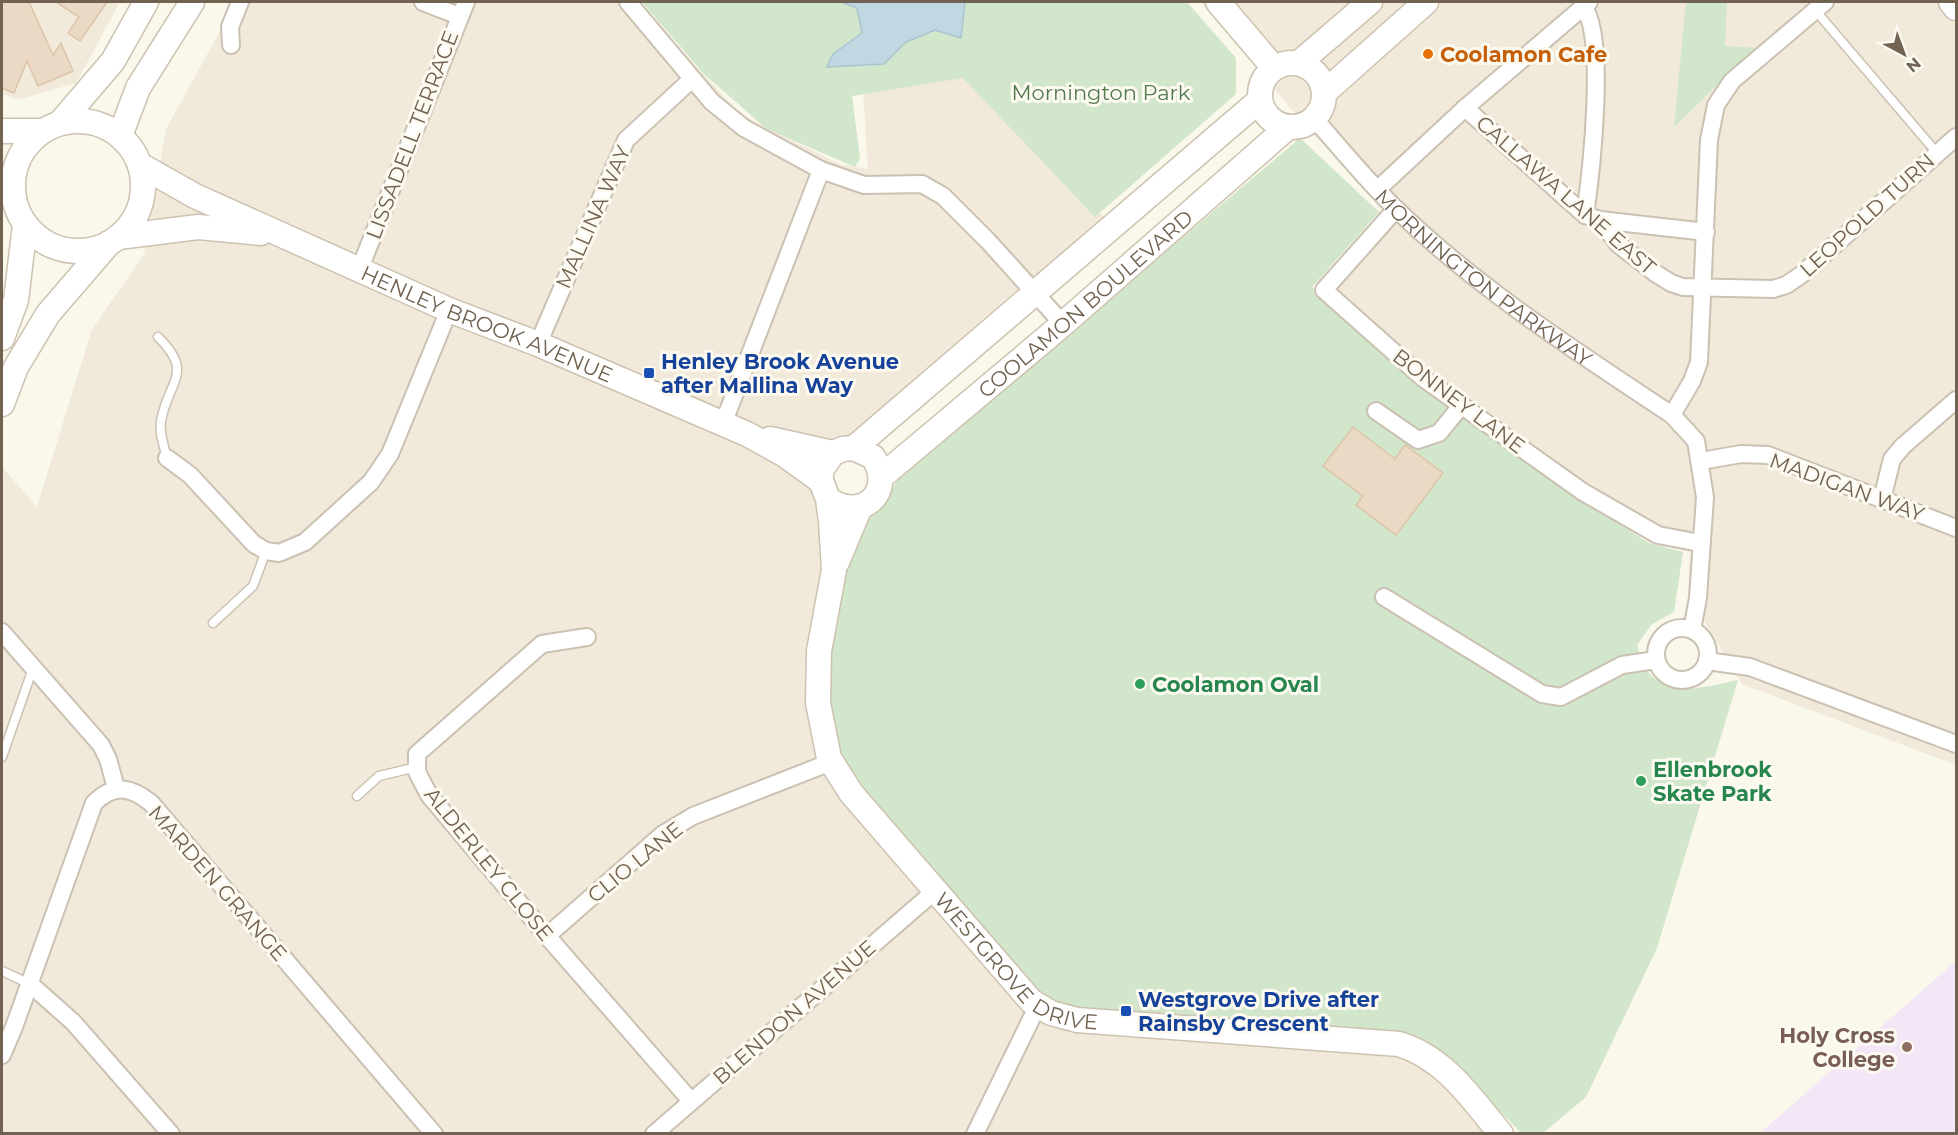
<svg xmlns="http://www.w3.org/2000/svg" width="1958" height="1135" viewBox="0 0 1958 1135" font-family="Montserrat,sans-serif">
	<rect width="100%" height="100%" fill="#faf7eb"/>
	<path fill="#f1eada" d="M2,2h118l-44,81 -58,17 -16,-7z
		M236,2h402l102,112 99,50 29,5 -5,-78 112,-23 133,154 -262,222 -30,46 22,94 -13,133 587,324 96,92h-1506v-666l35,40 55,-178 52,-74 22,-126z
		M1201,2h755v763l-214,-81 -54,-90 2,-42 -45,-15 -328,-246 66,-83 -85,-91z"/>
	<path fill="#f3e7f7" d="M1956,961v172h-196z"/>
	<path fill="#d1e6ca" d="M642,2h545l49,56v36l-141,123 -132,-139 -111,18 8,63 -5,8 -88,-38 -63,-55z
		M1686,2h41l-2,44 36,2 -44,37 -43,42z
		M1300,138l79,74 -67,75 105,93 155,114 77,49 34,9 -9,60 -22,12 -15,21c3,9 6,21 11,27 22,27 62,14 90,8l-81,268 -71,149 -43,36h-22l-72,-74 -364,-46 -51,-17 -171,-201 -24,-38 -11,-70 13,-120 19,-36 41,-55z"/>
	<path fill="#c1d8e2" stroke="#a9c5d2" stroke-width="1.5" d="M841,2h124l-4,36 -26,-8 -29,12 -22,22 -57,3 6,-13 29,-21 -5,-25z"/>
	<path fill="#ead9c4" stroke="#ddc4a8" stroke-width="1.5" d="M2,2h27l24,53 8,-12 12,28 -35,15 -11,-25 -13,32 -12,-5z
		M56,2h51l-27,39 -12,-8 11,-16z
		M1353,427l42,32 10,-14 38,28 -47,62 -40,-30 7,-9 -40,-30z"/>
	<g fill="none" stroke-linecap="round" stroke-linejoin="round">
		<defs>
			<path id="lane" d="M1815,10l122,143
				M158,337c37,36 10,44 3,84 -2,13 3,25 6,37
				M213,623l40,-37 13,-35
				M2,757l31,-89
				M357,796l22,-20 38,-9
				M2,971l28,13"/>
			<g id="street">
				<path d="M423,2l36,14"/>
				<path d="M628,2l84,100 32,26 77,42 43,15 58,-1 21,12 45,45 75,83"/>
				<path d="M1583,6c24,30 8,168 2,209"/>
				<path d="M231,45l-1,-18 10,-25"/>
				<path d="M1465,108l120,107 15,5 18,24 37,29 16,10 12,4 90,2 13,-4 15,-10 155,-138"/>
				<path id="s1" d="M1314,118c27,31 53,63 83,92 82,79 180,142 275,205l24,26 9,56 -7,101 -6,32"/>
				<path d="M1378,189l87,-81 124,-106"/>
				<path d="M1396,209l-72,81 99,88 160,114 75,43 42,8"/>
				<path d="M1600,220l106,12"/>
				<path d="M360,268l106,-266"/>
				<path d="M538,344l88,-204 66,-61"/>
				<path d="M1376,411l42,29 21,-7 22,-27"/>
				<path d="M1672,415l20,-34 7,-19 10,-222 7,-35 16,-24 93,-79"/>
				<path d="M723,424l98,-254"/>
				<path d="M167,458l23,17 64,69 12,7 13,2 26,-11 66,-60 19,-28 59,-144"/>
				<path d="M1701,461l40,-7 27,1 188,73"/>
				<path d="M1882,499l10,-40 11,-13 53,-46"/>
				<path d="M1384,597l158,97 19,3 61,-32 34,-5"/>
				<circle cx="1682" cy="654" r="26"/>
				<path d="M2,632l99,113 7,14 8,29"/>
				<path d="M587,637l-45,7 -125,110v18l12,23 118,141 144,165"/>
				<path d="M1707,661l43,6 206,77"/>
				<path d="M547,936l116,-102 30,-18 138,-54"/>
				<path d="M30,984l43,38 98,112"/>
				<path d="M2,1055l12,-28 80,-224c20,-20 37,-16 57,0l283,331"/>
				<path d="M654,1134l281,-243"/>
				<path d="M975,1134l63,-129"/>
			</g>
			<g id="secondary">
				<path d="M1218,2l56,66"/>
				<path d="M1951,2l5,6"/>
				<path d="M1299,63l71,-61"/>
				<circle cx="1292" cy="95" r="32"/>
				<path d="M1325,92l101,-90"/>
				<circle cx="78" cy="186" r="65"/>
				<path d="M60,123l53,-62 33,-59"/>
				<path d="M2,131h40"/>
				<path d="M120,136l18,-48 54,-86"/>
				<path id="s2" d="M140,165l55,31 254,114 89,34 209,90 38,21 36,26"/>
				<path d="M118,237l80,-10 63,6"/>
				<path d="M2,338l14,-38 9,-75"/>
				<path d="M2,404l14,-37 32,-53 61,-71"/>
				<path d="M770,439l63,14"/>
				<path d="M854,448l406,-348"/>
				<path id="s3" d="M881,477l182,-153 225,-197"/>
				<path id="s4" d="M828,499c33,24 68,-7 45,-42l-19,-9 -11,1 -10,4 -12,17v11l7,18 3,22 3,49 -15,81 -1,52 11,55 22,35 180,208 20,12 26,7 322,24c46,14 72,54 102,90"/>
				<path d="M837,562l23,-55"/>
			</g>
		</defs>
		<use href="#lane" stroke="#cbc1b2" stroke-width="11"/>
		<use href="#street" stroke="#cbc1b2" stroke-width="20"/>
		<use href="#secondary" stroke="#cdc2b0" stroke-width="27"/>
		<use href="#lane" stroke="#fff" stroke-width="8"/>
		<use href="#street" stroke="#fff" stroke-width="16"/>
		<use href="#secondary" stroke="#fff" stroke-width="24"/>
	</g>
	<circle fill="#e8710a" stroke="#fdfaf1" stroke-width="2" cx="1428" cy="54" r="6"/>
	<g fill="#1a4fb4" stroke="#fdfaf1" stroke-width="2">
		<rect x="643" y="367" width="12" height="12" rx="3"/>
		<rect x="1120" y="1005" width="12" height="12" rx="3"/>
	</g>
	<g fill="#2e9e5b" stroke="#fdfaf1" stroke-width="2">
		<circle cx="1140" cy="684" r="6"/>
		<circle cx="1641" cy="781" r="6"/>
	</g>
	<circle fill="#8d6e63" stroke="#fdfaf1" stroke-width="2" cx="1907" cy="1047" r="6"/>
	<g text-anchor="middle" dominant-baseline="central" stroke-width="6" stroke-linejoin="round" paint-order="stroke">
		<g font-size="21" font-weight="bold" fill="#c56008" stroke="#fdfaf1" text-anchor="start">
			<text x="1440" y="54">Coolamon Cafe</text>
		</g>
		<g font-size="21" fill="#547b4e" stroke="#fdfaf1">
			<text x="1101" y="92">Mornington Park</text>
		</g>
		<g font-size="21" fill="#726251" stroke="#fdfaf1">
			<text transform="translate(412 135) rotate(-69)">LISSADELL TERRACE</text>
			<text transform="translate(1566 195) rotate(41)">CALLAWA LANE EAST</text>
			<text transform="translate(1867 215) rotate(-42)">LEOPOLD TURN</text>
			<text transform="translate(593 217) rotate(-66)">MALLINA WAY</text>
			<text stroke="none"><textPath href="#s1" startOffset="234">MORNINGTON PARKWAY</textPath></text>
			<text stroke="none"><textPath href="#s3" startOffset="268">COOLAMON BOULEVARD</textPath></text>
			<text stroke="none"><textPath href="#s2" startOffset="382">HENLEY BROOK AVENUE</textPath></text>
			<text transform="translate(1459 401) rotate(37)">BONNEY LANE</text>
			<text transform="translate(1847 487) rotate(20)">MADIGAN WAY</text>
			<text transform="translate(635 862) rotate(-39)">CLIO LANE</text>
			<text transform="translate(489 864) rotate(51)">ALDERLEY CLOSE</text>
			<text transform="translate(218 883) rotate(49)">MARDEN GRANGE</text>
			<text stroke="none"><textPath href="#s4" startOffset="732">WESTGROVE DRIVE</textPath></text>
			<text transform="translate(794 1012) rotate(-41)">BLENDON AVENUE</text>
		</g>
		<g font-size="21" font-weight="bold" fill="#164399" stroke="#fdfaf1" text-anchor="start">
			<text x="661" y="361">Henley Brook Avenue<tspan x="661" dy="24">after Mallina Way</tspan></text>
			<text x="1138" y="999">Westgrove Drive after<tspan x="1138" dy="24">Rainsby Crescent</tspan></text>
		</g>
		<g font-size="21" font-weight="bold" fill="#27864d" stroke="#fdfaf1" text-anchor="start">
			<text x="1152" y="684">Coolamon Oval</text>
			<text x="1653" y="769">Ellenbrook<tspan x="1653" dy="24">Skate Park</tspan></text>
		</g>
		<g font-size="21" font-weight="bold" fill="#785e54" stroke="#fdfaf1" text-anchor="end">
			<text x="1895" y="1035">Holy Cross<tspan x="1895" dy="24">College</tspan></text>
		</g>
	</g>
	<rect width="1958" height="1135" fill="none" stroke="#726251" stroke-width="6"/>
	<g transform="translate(1904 54) rotate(139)" stroke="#fdfaf1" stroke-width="4.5" paint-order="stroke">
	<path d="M0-4.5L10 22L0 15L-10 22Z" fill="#726251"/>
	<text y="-9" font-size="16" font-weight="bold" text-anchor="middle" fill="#726251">N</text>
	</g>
</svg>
